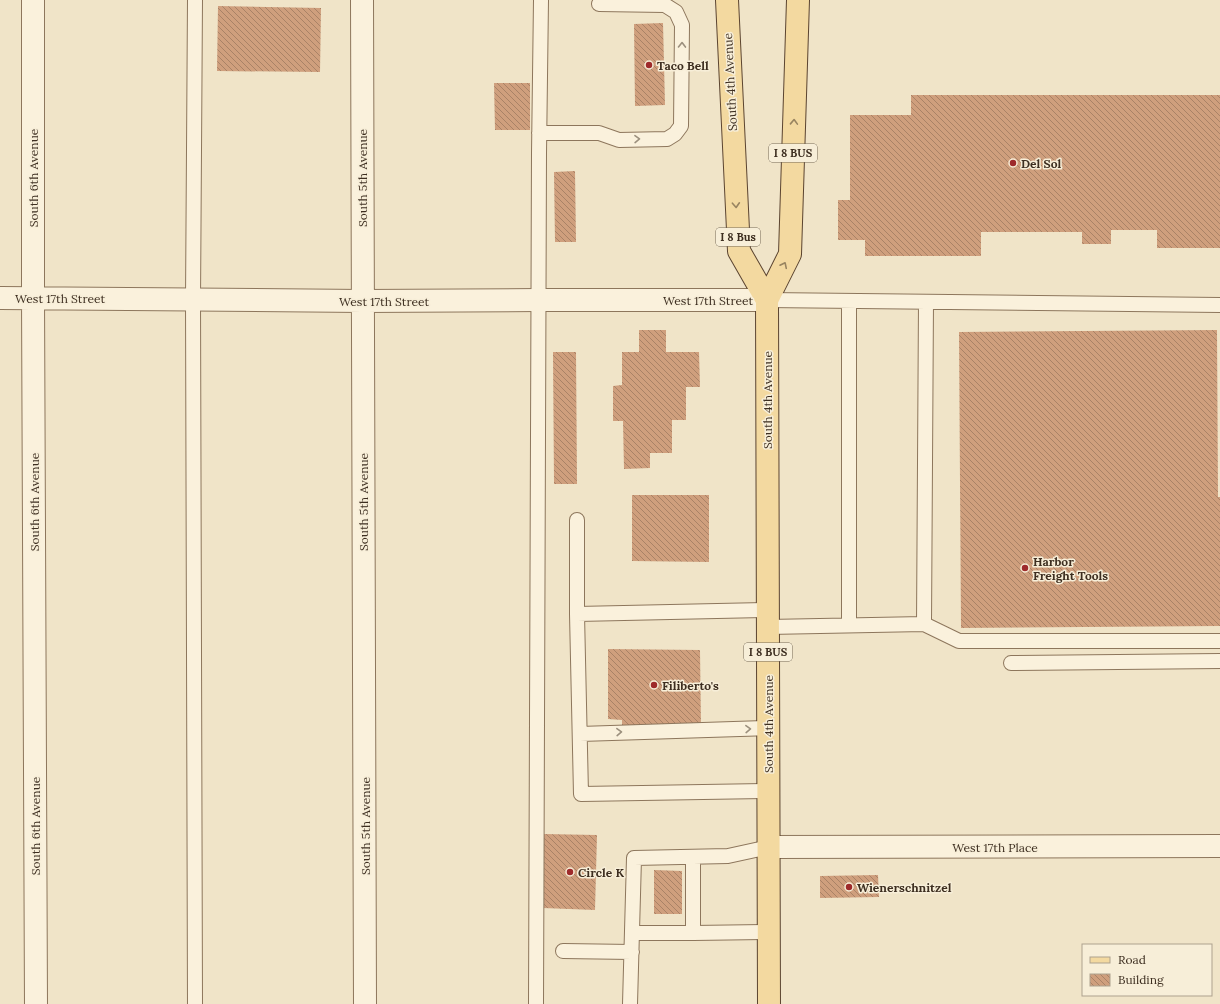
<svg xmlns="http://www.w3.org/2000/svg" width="1220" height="1004" font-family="Lora,serif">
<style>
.building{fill:url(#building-back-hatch)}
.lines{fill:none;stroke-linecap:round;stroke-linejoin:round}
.lane-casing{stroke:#8d765c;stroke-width:16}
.street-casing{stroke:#8d765c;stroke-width:24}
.primary-casing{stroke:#5b4430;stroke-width:24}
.lane{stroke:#faf1dc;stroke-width:14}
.street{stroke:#faf1dc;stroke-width:22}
.primary{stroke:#f3d9a0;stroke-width:22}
.oneway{stroke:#9c907e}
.oneway2{stroke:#988460}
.poi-dot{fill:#9e2a2b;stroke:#f7eed8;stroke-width:1.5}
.labels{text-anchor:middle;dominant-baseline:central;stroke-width:3;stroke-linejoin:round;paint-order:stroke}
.shield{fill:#f7eed8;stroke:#756857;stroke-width:1}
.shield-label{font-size:11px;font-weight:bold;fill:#3d2e20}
.poi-label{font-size:12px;font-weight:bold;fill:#3d2e20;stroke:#f7eed8;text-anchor:start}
.street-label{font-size:12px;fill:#3d2e20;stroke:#f7eed8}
</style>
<defs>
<pattern id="building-back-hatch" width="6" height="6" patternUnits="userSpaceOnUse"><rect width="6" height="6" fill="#cf9f7d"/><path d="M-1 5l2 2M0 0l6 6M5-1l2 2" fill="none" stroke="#a98266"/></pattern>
</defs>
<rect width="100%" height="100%" fill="#f0e4c8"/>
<path class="building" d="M218,6l103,2 -1,64 -103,-1z
M663,23l2,82 -30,1 -1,-82z
M494,83h36v47h-35z
M911,95h309v153h-63v-18h-46v14h-29v-12h-101v24h-116v-16h-27v-40h12v-85h61z
M575,171l1,71h-21l-1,-70z
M639,330h27v22h33l1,35h-14v33h-14v33h-22v15l-26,1 -1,-48h-10v-35l9,-1v-33h17z
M1217,330l1,167h2v129l-259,2 -2,-296z
M553,352h23l1,132h-23z
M632,495h77v67l-77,-1z
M608,649l92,1 1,78h-79v-8l-14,-1z
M544,834l53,1 -2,75 -52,-2z
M654,870l28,1v43h-28z
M878,875l1,22 -59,1v-22z"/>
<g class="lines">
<g class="lane-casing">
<path id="lane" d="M195,0l-2,300 2,704
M539,133h60l20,7 48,-1 8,-5 6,-8 1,-101 -6,-13 -11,-7 -66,-1
M767,300l453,5
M767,610l-190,4 4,180 188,-3
M577,614v-94
M924,624l35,17h261
M849,625v-324
M768,627l156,-3 2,-322
M1011,663l209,-2
M580,734l188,-6
M693,857v76l76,-1
M632,933h61
M563,951l69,1
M536,1004l3,-851 2,-153
M630,1004l4,-146 94,-2 41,-9"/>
</g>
<g class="street-casing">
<path id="street" d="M33,0v298l3,706
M362,0l3,1004
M0,298l363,3 175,-1h229
M769,847l451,-1"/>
</g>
<g class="primary-casing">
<path id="primary" d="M727,0l12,251 28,49
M769,1004l-2,-704 23,-46 8,-254"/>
</g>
<use href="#lane" class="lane"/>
<use href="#street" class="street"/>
<use href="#primary" class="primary"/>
</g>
<defs><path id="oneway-chevron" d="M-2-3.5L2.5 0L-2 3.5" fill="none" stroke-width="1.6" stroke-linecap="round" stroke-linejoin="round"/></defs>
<g class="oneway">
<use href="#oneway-chevron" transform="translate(682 45) rotate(-89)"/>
<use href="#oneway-chevron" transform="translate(637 139) rotate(-1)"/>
<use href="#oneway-chevron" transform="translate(748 729) rotate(-2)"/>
<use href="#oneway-chevron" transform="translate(619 732) rotate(-2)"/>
</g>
<g class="oneway2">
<use href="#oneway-chevron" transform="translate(794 122) rotate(-88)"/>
<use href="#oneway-chevron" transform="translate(736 205) rotate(87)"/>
<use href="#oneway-chevron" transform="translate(784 265) rotate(-64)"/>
</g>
<g class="poi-dot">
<circle cx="649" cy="65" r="4"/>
<circle cx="1013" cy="163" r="4"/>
<circle cx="1025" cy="568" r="4"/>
<circle cx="654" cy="685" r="4"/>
<circle cx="570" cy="872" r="4"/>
<circle cx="849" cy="887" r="4"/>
</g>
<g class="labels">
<g class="shield">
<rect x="769" y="144" width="48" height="18" rx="3"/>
<rect x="716" y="228" width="44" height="18" rx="3"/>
<rect x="744" y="643" width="48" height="18" rx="3"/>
</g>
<g class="shield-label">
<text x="793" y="153">I 8 BUS</text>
<text x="738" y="237">I 8 Bus</text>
<text x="768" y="652">I 8 BUS</text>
</g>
<g class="poi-label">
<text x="657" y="65">Taco Bell</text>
<text x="1021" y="163">Del Sol</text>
<text x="1033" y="561">Harbor<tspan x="1033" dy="14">Freight Tools</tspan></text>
<text x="662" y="685">Filiberto's</text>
<text x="578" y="872">Circle K</text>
<text x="857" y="887">Wienerschnitzel</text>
</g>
<g class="street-label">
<text transform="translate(730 82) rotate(-93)">South 4th Avenue</text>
<text transform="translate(33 178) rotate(-90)">South 6th Avenue</text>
<text transform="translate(362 178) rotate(-90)">South 5th Avenue</text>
<text x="60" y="298">West 17th Street</text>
<text x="708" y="300">West 17th Street</text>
<text x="384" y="301">West 17th Street</text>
<text transform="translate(767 400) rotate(-90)">South 4th Avenue</text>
<text transform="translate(34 502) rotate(-90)">South 6th Avenue</text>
<text transform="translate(363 502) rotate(-90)">South 5th Avenue</text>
<text transform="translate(768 724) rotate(-90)">South 4th Avenue</text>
<text transform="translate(35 826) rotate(-90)">South 6th Avenue</text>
<text transform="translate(365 826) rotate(-90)">South 5th Avenue</text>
<text x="995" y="847">West 17th Place</text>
</g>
</g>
<rect x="1082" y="944" width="130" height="52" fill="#f7eed8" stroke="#ada18e"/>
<rect x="1090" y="957" width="20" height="6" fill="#f3d9a0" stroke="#ada18e"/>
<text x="1118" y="964" font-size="12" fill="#3d2e20">Road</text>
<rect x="1090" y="974" width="20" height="12" fill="url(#building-back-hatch)" stroke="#ada18e"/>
<text x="1118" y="984" font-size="12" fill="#3d2e20">Building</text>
</svg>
